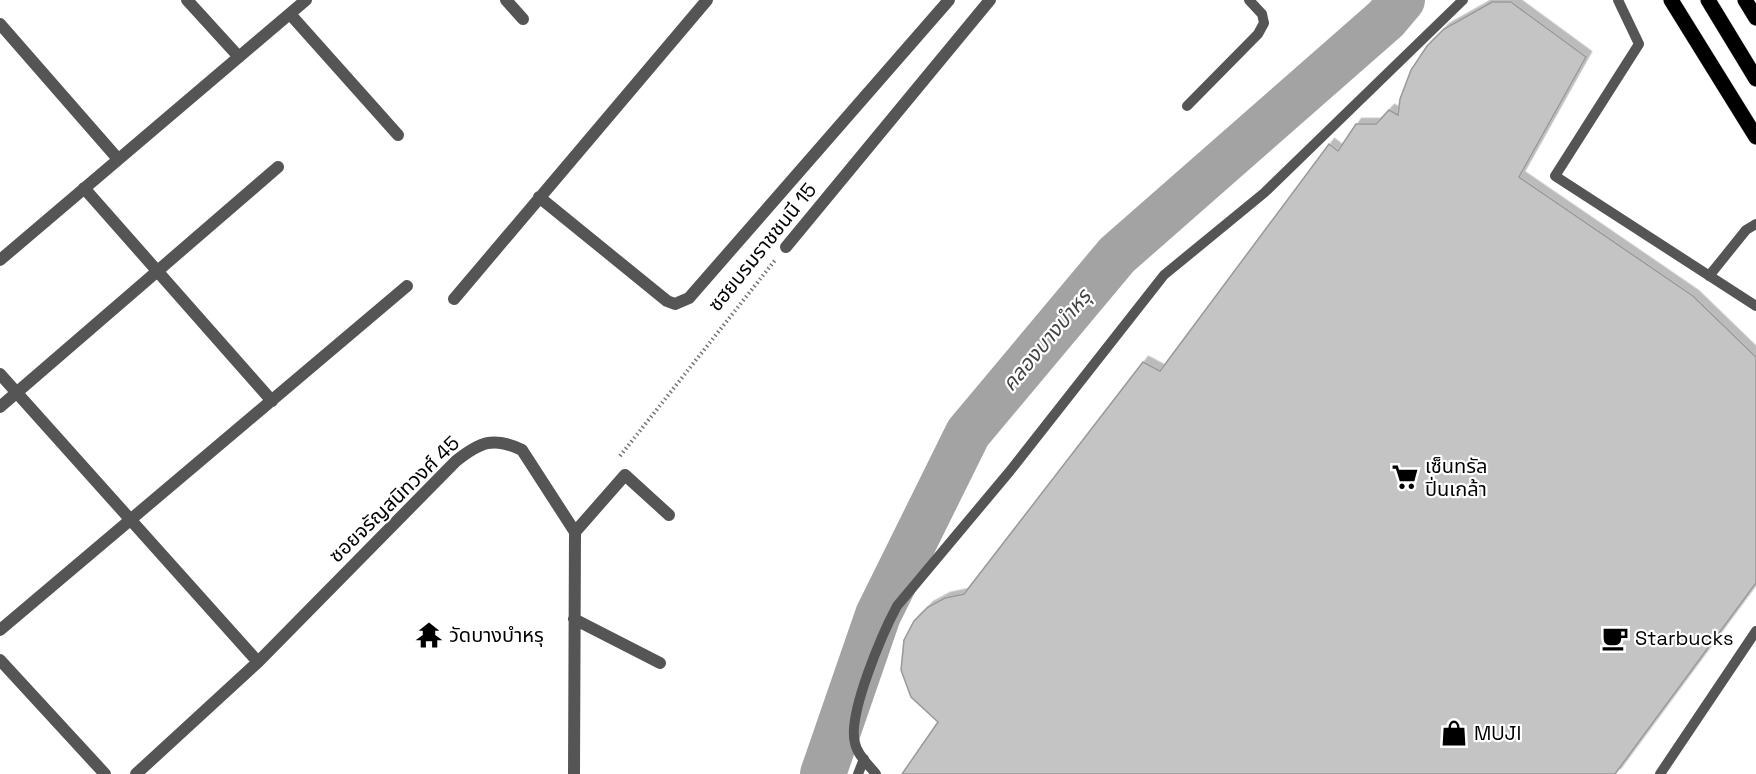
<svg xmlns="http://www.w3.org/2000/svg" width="1756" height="774" font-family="'Space Grotesk','Noto Sans Thai',sans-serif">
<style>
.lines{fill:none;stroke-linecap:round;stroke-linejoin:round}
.river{stroke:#a3a3a3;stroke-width:46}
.building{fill:#c4c4c4;stroke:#999;stroke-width:1.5;filter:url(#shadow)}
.primary-casing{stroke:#dbdbdb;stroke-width:16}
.path{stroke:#777;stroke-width:4;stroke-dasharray:1.5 3;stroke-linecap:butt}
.lane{stroke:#555;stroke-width:10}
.street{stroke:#555;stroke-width:12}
.primary{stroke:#000;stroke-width:15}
.labels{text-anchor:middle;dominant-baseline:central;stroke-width:4.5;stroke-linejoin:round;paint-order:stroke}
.street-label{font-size:20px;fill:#000;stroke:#fff}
.poi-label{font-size:20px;fill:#000;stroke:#fff;text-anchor:start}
.water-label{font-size:21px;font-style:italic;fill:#444;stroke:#fff}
</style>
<defs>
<filter id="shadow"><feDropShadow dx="5.5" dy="-5.5" stdDeviation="0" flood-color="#0004"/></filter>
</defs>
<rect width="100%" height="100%" fill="#fff"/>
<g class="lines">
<path class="river" d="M823,774l55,-159 90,-182 149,-178 269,-236 16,-19"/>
</g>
<path class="building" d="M1492,2h19l75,55 -67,120 174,119 63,61v226l-141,191h-713l36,-52 -27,-25 -10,-27 3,-30 10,-19 14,-14 17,-9 19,-4 179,-232 17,9 169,-227 9,7 18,-27h20l13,-14 9,5 2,-16 11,-29 16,-24 17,-17z"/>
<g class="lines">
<g class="primary-casing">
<path id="primary" d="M1671,0l85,137
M1708,0l48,79
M1745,0l11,18"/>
</g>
<path class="path" d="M620,456l156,-197"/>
<path class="lane" d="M1618,0l21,44 -84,132 201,130
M1187,106l71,-72 6,-11 -2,-9 -13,-14
M1709,276l37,-46 10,-6
M858,774l6,-15
M876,774c-7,-9 -19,-19 -21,-31 -8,-28 28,-111 42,-137l113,-135 154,-196 100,-82 199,-193
M1660,774l96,-143"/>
<path class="street" d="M187,0l52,57
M506,0l17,19
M290,14l108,121
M0,24l118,135
M84,188l188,213
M539,197l128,104 8,3 14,-6 260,-298
M786,247l204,-247
M0,260l306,-260
M454,299l253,-299
M0,374l258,288
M0,407l278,-240
M575,532l50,-57 44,40
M574,619l86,44
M0,630l407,-344
M0,660l105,114
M136,774l122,-112 198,-201c24,-19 37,-25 66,-11l53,82 -1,242"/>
<use href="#primary" class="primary"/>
</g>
<defs>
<g id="supermarket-bare" transform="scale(2.07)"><path d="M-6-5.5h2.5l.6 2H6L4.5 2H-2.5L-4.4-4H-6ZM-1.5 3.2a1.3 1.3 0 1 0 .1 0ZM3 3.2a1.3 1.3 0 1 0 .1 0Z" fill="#000" stroke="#fff" stroke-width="2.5" paint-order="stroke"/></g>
<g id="temple-bare" transform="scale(2.07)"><path d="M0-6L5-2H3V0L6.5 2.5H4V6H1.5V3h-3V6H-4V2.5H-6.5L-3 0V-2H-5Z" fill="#000" stroke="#fff" stroke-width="2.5" paint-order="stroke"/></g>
<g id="cafe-bare" transform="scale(2.07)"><path d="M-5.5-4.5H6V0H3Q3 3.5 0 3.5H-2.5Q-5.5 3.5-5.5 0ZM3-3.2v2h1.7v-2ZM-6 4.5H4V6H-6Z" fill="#000" stroke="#fff" stroke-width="2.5" paint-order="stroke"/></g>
<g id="shop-bare" transform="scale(2.07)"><path d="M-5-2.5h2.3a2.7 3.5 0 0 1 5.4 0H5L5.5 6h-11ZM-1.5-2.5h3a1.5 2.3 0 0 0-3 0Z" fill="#000" stroke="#fff" stroke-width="2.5" paint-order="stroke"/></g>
</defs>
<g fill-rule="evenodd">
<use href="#supermarket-bare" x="1405" y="477"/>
<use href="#temple-bare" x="429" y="635"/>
<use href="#cafe-bare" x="1615" y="638"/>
<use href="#shop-bare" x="1454" y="733"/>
</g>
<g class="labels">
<g class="street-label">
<text transform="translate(762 247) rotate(-51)">ซฮยบรมราชชนนี 15</text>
<text transform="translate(394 499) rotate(-44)">ซอยจรัญสนิทวงศ์ 45</text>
</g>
<g class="poi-label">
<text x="1425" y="466">เซ็นทรัล<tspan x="1425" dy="23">ปิ่นเกล้า</tspan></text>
<text x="449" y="635">วัดบางบำหรุ</text>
<text x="1635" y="638">Starbucks</text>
<text x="1474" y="733">MUJI</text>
</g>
<g class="water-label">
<text transform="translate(1046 340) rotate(-50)">คลองบางบำหรุ</text>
</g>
</g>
</svg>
